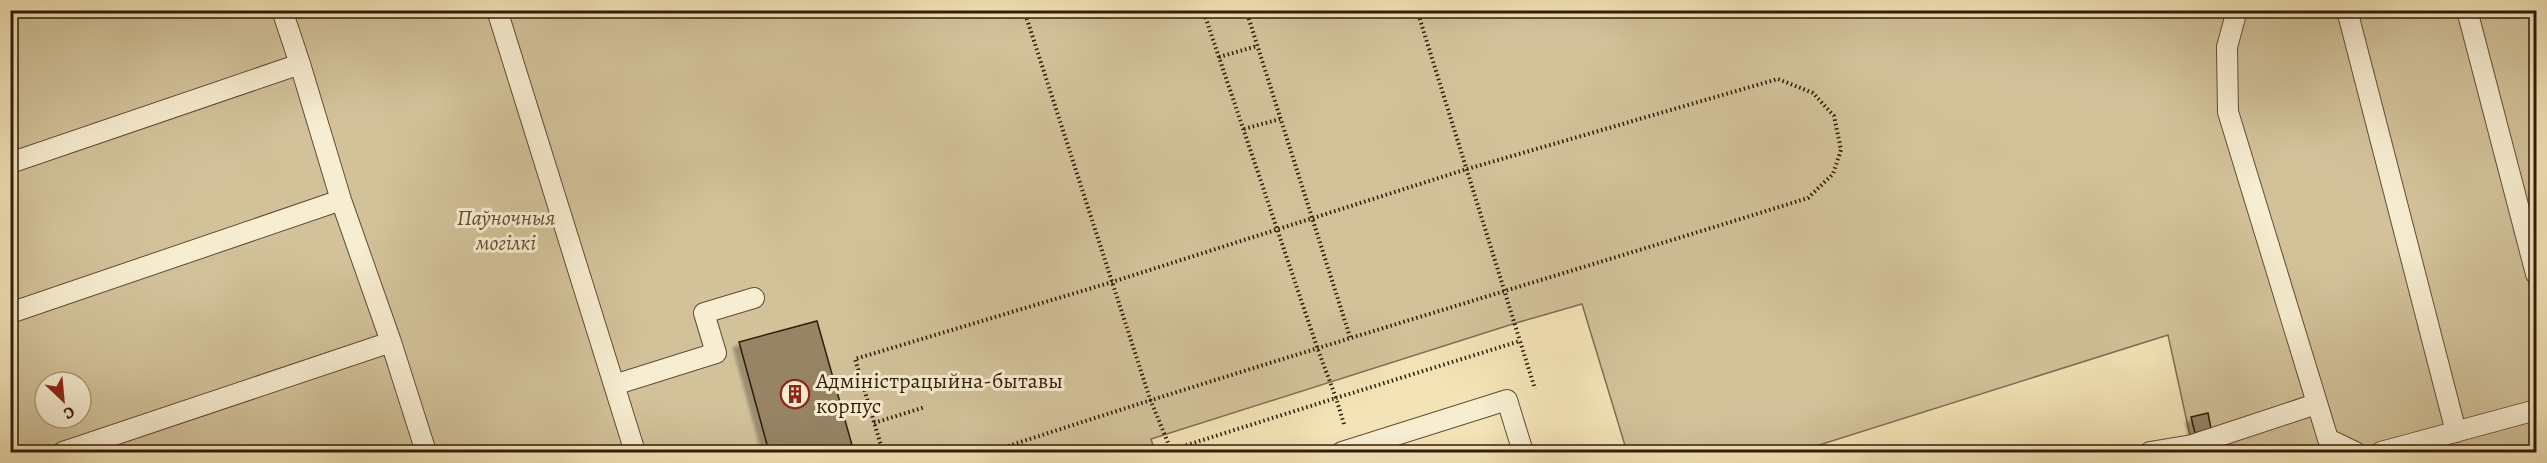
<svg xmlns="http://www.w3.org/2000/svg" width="2547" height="463" font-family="Alegreya,serif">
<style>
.green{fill:#d2c29a;stroke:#826e53;stroke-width:1.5;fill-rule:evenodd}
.building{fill:#968465;stroke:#321b0c;stroke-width:1.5;filter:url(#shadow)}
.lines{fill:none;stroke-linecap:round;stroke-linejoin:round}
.service-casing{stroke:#624d37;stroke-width:22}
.path{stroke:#321b0c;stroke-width:4;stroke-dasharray:1.5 3;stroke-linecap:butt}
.service{stroke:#f7edd0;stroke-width:20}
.labels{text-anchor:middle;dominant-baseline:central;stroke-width:6;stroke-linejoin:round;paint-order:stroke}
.park-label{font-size:22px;font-style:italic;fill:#624d37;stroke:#f7edd0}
.poi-label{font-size:22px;fill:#321b0c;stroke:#f7edd0;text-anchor:start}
</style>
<defs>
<filter id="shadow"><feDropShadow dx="-5.5" dy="5.5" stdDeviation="1.5" flood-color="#0004"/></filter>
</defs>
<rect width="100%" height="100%" fill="#f3e4b7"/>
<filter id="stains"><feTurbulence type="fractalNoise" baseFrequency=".00333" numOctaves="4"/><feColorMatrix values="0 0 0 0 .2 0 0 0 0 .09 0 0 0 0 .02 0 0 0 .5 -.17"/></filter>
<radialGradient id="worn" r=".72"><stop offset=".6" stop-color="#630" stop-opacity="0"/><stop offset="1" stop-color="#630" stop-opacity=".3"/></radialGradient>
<path class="green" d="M10,11h2526v441h-348l4,-7 -24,-110 -371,117h-170l-45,-148 -66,19 -365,116 4,13h-1144zM45,382h36v36h-36z"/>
<path class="building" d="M817,321l35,124 -27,7h-56l-30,-110z
M2208,413l3,16 -16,4 -4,-16z
M852,445l3,7h-30z"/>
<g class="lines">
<g class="service-casing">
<path id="service" d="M282,10l18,54 41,136 50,142 35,110
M497,10l138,442
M2237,10l-10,37 1,65 100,327 27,13
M2347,10l109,422
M2467,10l69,264
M10,163l290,-99
M10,313l331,-113
M614,385l102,-32 -12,-40 50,-15
M63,452l328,-110
M1342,452l165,-52 16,52
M2150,452l42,-7 124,-41
M2381,452l155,-42"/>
</g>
<path class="path" d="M1024,10l126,389 21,51
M1246,10l104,327
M1417,10l103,331
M1219,57l38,-11
M1244,129l36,-10
M874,423l51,-16
M1344,424l-8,-26 184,-57 15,48
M883,452l-28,-93 257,-77 355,-113 311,-90 35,14 21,23 7,34 -8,24 -25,24c-273,85 -547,165 -818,254
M1172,452l-1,-2 165,-52 -19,-51 -114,-337"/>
<use href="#service" class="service"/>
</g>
<defs>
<g id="building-ring" transform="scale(1.5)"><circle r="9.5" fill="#f7edd0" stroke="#8f2418" stroke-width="1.5"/><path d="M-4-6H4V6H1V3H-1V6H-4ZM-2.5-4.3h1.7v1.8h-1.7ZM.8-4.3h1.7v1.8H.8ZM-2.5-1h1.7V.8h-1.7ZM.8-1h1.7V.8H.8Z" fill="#8f2418"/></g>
</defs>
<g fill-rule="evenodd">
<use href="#building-ring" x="795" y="394"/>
</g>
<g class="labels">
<g class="park-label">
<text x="506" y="218">Паўночныя<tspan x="506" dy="25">могілкі</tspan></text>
</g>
<g class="poi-label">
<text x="816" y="381">Адміністрацыйна-бытавы<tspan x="816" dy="25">корпус</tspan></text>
</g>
</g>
<rect width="2547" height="463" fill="none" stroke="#f3e4b7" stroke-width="36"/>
<rect x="12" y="12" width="2523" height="439" fill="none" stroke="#321b0c" stroke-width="3"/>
<rect x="18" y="18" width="2511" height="427" fill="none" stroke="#321b0c" stroke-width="1.5"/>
<g transform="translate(63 400) rotate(154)"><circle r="28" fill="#f7edd0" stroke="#a89982" stroke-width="1.5"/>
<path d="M0-4.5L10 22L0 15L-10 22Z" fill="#8f2418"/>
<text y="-9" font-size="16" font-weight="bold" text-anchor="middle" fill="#321b0c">С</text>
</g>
<rect width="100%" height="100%" filter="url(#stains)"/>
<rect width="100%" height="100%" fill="url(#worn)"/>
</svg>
